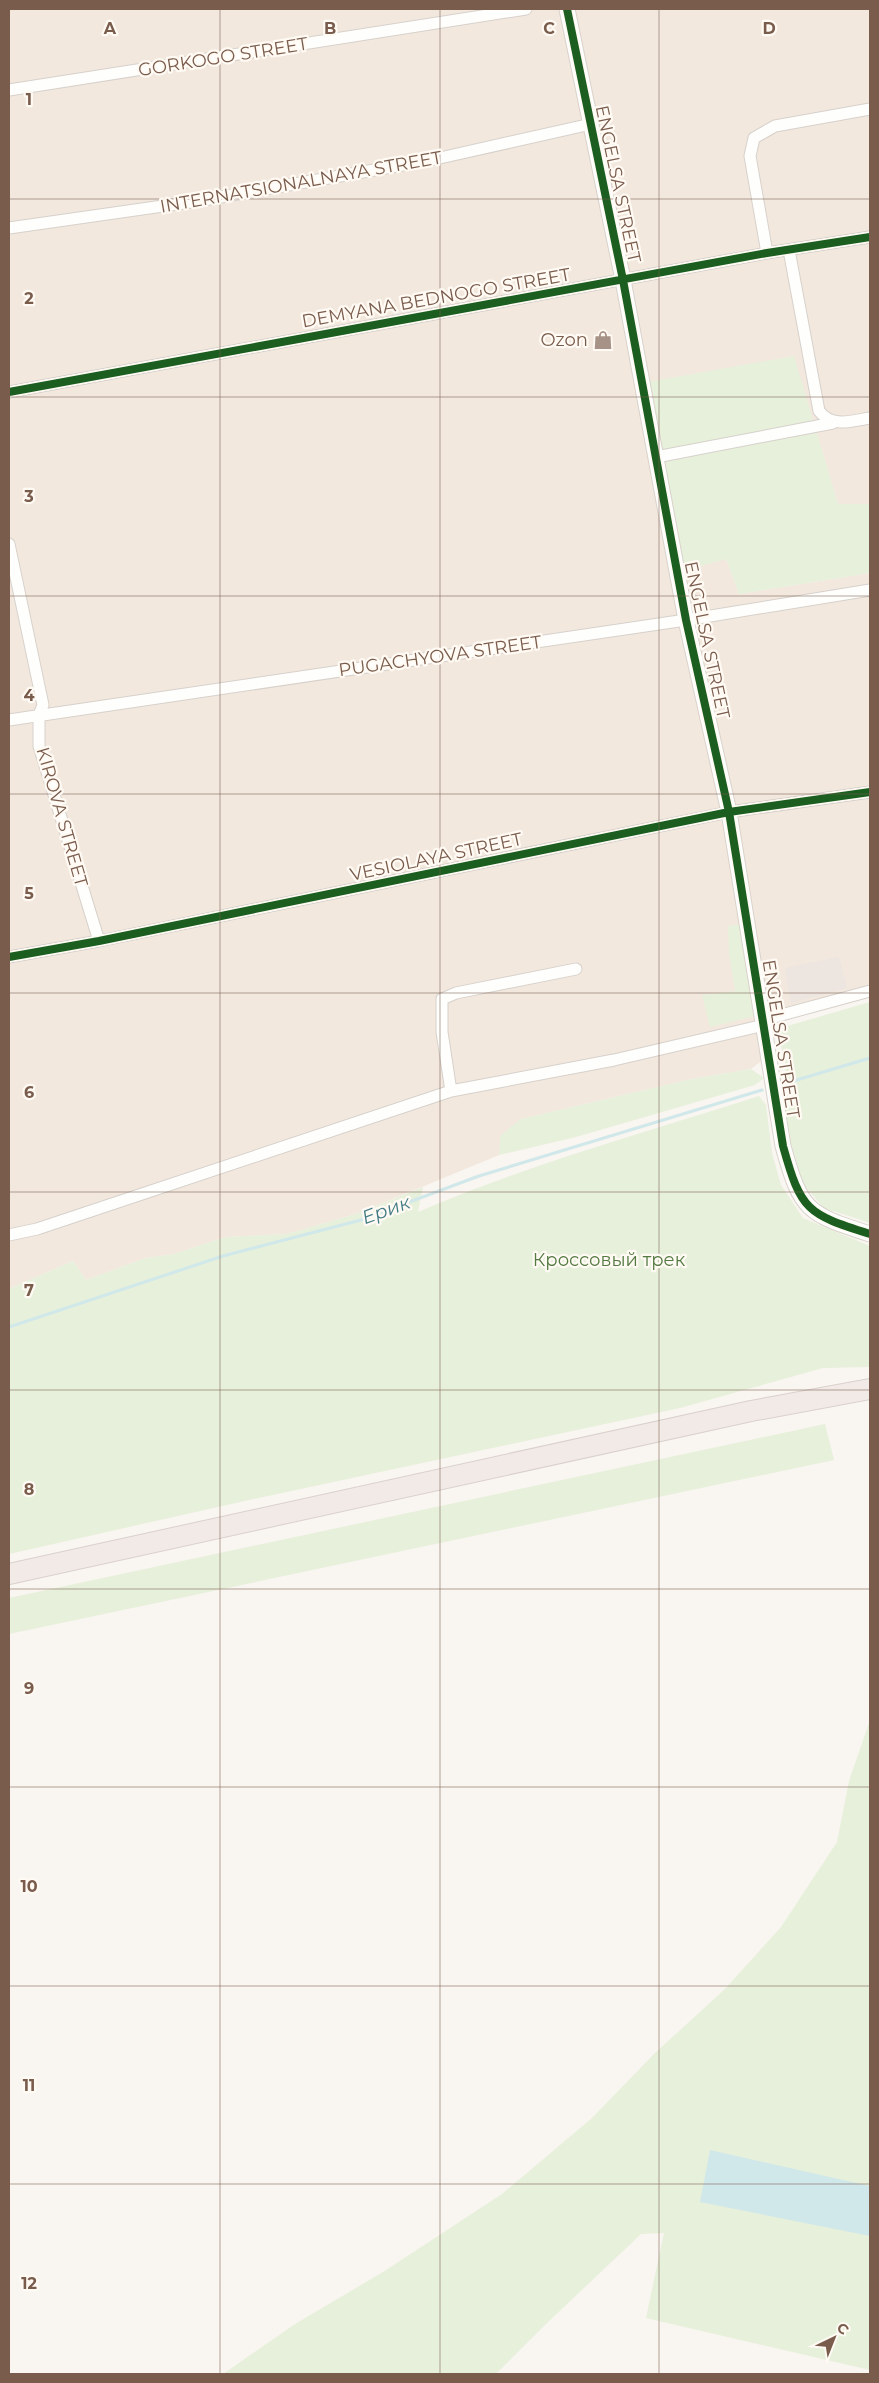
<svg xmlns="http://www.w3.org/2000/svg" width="879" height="2383" font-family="Montserrat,sans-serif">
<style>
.residential{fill:#f2e8de}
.industrial{fill:#ede5e0}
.green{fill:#e7f0db}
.water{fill:#d0e8ea}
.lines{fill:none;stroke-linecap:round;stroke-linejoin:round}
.stream{stroke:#d0e8ea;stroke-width:3}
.street-casing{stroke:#d7d1cb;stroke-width:13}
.secondary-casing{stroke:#d9d2cb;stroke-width:17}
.highway-casing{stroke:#dad1cc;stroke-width:22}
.street{stroke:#fefefd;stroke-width:11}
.secondary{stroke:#fefefd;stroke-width:15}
.highway{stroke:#f2eae7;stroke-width:20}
.cycleway-casing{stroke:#fffaf3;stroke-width:11}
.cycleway{stroke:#1b5e20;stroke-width:8}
.grid{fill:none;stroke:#7a5c4d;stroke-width:1;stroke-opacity:0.55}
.labels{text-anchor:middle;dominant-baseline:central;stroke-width:4.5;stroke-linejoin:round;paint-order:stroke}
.street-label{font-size:18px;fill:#7a5c4d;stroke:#fffaf3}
.poi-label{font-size:18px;fill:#7a5c4d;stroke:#fffaf3;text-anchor:end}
.park-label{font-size:18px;fill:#537a41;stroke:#fffaf3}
.water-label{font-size:19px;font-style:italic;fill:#437c86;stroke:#fffaf3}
.grid-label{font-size:16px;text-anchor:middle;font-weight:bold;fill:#7a5c4d;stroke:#fffaf3;stroke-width:4.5;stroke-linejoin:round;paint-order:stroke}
</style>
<rect width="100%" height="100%" fill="#f9f5f0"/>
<path class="residential" d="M9,9h861v495h-32l-20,-66 -92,121 13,35 131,-21v418l-106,29 5,35 -18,14 -59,10 -171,40 -20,17 -2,19 -140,58 -72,21 -61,3 -52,17 -28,4 -60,22 -13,-19 -64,28z"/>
<path class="industrial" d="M839,957l8,31 -56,15 -6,-35z"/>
<path class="green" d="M794,356l44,148h32v69l-131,21 -13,-35 -49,14 -35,-190z
M742,924l13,92 -45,11 -8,-32 33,-4 -6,-38 -1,-27z
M870,1002v221l-46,-15 -21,-24 -12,-41 -8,-48 3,-28 -9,-38z
M751,1069l13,9 -9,7 -179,52 -77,18 1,-19 21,-17 171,-40z
M759,1096l7,9 6,48 9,32 22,33 67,28v121l-47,1 -143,40 -431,92 -240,54v-265l64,-28 13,19 60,-22 28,-4 52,-17 61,-3 72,-21 64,-26 -5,25c111,-48 227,-79 341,-116z
M825,1424l9,36 -825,174v-36z
M870,1720v650l-224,-52 18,-85 -23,1 -94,89 -51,51h-273l72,-50 88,-52 119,-78 90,-76 63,-65 70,-64 56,-62 56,-85 12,-61z"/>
<path class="water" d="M710,2150l160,36v50l-170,-34z"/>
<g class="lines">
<path class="stream" d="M790,1082l80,-24
M9,1327l214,-71 138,-36 118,-44 283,-86"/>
<g class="street-casing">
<path id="street" d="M9,90l517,-81
M9,228l189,-27 233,-41 160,-36
M789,250l30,161c13,17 32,10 51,7
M767,253l-17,-97 4,-18 21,-12 95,-17
M9,392l758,-139 103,-16
M656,457l177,-34
M9,544l34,161 -4,10v31l60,195
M9,720l677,-100 184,-30
M9,957l90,-16 630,-129 141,-20
M763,1020l107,-29
M451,1091l-9,-59v-33l14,-6 120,-24
M9,1235l28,-6 414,-138 163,-31 150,-35"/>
</g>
<g class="secondary-casing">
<path id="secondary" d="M567,9l56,271 63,340 43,192 54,334c18,65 24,68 87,88"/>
</g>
<g class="highway-casing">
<path id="highway" d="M9,1574l742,-163 119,-22"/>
</g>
<use href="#street" class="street"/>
<use href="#secondary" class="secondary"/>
<use href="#highway" class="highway"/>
<g class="cycleway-casing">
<path id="cycleway" d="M567,9l56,271 63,340 43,192 54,334c18,65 24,68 87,88
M9,392l758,-139 103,-16
M9,957l90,-16 630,-129 141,-20"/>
</g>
<use href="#cycleway" class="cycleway"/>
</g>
<path class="grid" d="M220,9v2365M440,9v2365M659,9v2365M9,199h861M9,397h861M9,596h861M9,794h861M9,993h861M9,1192h861M9,1390h861M9,1589h861M9,1787h861M9,1986h861M9,2184h861"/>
<defs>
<g id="shop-bare" transform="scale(1.5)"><path d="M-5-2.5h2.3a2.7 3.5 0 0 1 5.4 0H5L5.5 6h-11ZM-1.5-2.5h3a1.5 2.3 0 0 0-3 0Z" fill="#a69286" stroke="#fffaf3" stroke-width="2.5" paint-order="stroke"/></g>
</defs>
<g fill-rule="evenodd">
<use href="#shop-bare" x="603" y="340"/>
</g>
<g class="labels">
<g class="street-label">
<text transform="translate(223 57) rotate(-9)">GORKOGO STREET</text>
<text transform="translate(301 182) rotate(-10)">INTERNATSIONALNAYA STREET</text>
<text transform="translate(618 184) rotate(78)">ENGELSA STREET</text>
<text transform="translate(436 298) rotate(-10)">DEMYANA BEDNOGO STREET</text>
<text transform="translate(707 640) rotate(78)">ENGELSA STREET</text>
<text transform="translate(440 656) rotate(-8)">PUGACHYOVA STREET</text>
<text transform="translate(62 817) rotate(74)">KIROVA STREET</text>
<text transform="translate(436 857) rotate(-12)">VESIOLAYA STREET</text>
<text transform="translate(781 1039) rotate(81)">ENGELSA STREET</text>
</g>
<g class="poi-label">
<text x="588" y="340">Ozon</text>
</g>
<g class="park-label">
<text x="609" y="1260">Кроссовый трек</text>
</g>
<g class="water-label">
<text transform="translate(386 1210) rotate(-20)">Ерик</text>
</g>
</g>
<g class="grid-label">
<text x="110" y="34">A</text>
<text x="330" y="34">B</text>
<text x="549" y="34">C</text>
<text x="769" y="34">D</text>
<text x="29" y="105">1</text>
<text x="29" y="304">2</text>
<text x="29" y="502">3</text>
<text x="29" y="701">4</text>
<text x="29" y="899">5</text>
<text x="29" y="1098">6</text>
<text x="29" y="1296">7</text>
<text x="29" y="1495">8</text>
<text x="29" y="1694">9</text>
<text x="29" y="1892">10</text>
<text x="29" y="2091">11</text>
<text x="29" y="2289">12</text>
</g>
<rect width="879" height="2383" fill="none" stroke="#7a5c4d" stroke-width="20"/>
<g transform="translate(834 2338) rotate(43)" stroke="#fffaf3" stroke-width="4" paint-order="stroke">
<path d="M0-4L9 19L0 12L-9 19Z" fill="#7a5c4d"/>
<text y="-8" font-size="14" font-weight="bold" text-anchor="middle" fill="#7a5c4d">С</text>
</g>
</svg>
